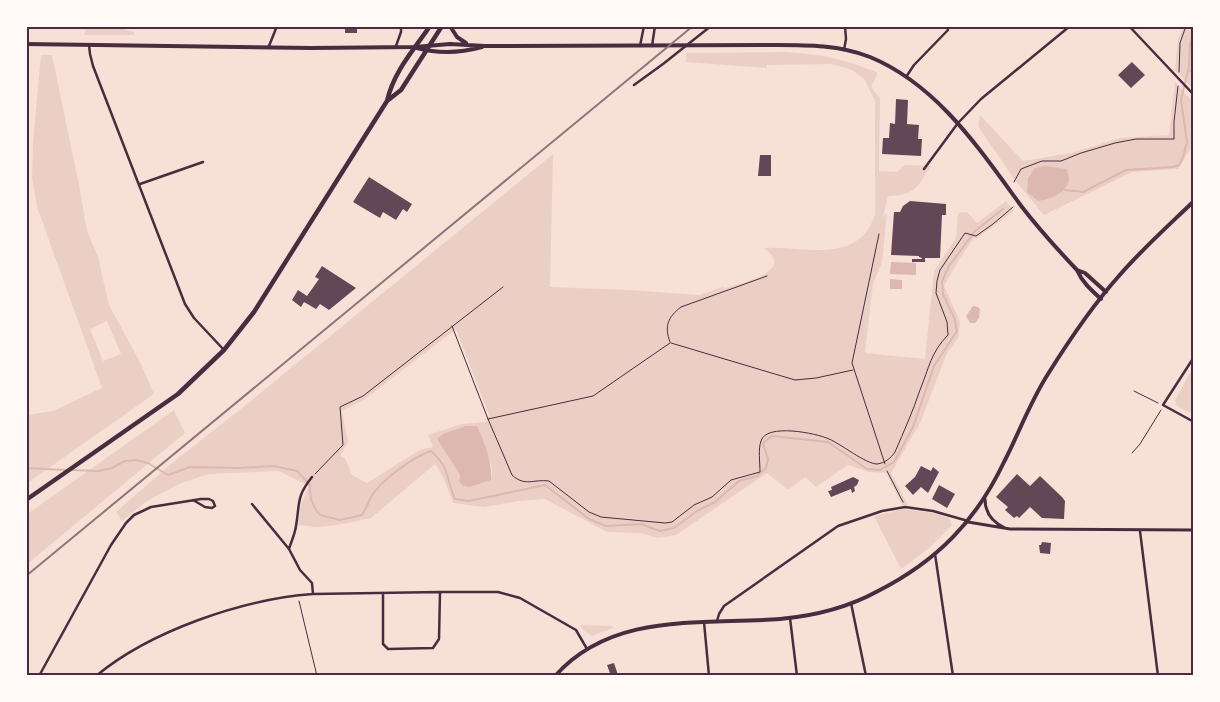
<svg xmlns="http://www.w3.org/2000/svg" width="1220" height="702" font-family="Helvetica,sans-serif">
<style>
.green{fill:#ebcfc5;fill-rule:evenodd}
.water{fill:#dcb8b0}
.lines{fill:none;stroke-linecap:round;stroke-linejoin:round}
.stream{stroke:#dcb8b0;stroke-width:2}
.building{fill:#644757}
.path{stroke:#4a2c40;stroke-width:1}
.minor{stroke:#4a2c40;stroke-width:2.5}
.tertiary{stroke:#4a2c40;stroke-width:3}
.secondary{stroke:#4a2c40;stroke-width:4}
.primary{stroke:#4a2c40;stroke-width:4.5}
.rail{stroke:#8f747c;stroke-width:2}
.neatline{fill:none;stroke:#4a2c40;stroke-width:2}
</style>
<rect width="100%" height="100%" fill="#f7e1d7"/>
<path class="green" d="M87,26h26l21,6v3h-50z
M1183,26h11v64l-19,-20 3,-31z
M785,52c36,2 60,7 93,21l-7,14 9,11 -1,73 18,1 8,-7 26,1c-15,21 -13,29 -43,30l-5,21 4,-4 -5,49 -9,22 -8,69 60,6 9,-88 22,-33 2,-25 9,-1 10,11 29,-22 8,10 -38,28 -2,-1 -14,20 -16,28 16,36 -2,16 -11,15 -27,70 -29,50 17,32h-6l-16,-32 -17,-1 -21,-7 -32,22 -11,-10 -17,13 -21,-17 -91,62 -18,3 -18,-5 -33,-1 -62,-33 -27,2 -34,6 -31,-4 -10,-26 -8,-13 -64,54 -33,7 -21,2 -19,-2 3,-20 8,-19 -30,-15 -70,3 -30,10 -32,17 -25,20 -6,-9 56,-49 80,-63 301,-246 -3,133 79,3 70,5 24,-8 1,2c11,-4 54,-14 50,-29 -1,-5 -6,-9 -10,-12 33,-3 79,14 103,-17 4,-5 6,-12 8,-17v-113l-11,-22 -12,-9 -20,-6 -65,1v3l-81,-6v-9zM456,329l33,86 -3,7 -24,2 -34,11 5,12 -13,3 -53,33 -15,-8 -7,-17 -5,-2 8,-14 -6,-31 23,-12zM437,439l46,1 9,29 -1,11 -21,7 -7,-1 -4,-5 1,-6z
M41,55h11l28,135 7,41 11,26 11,48 32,59 13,30 -128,90v-69l27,-4 49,-23 -65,-181 -5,-30 1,-35zM107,321l14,33 -18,7 -13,-32z
M1175,82l19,21v46l-3,-1 -13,21 -46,3 -88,43 -30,-36 -36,-53 2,-11 43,46 48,-8 49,-15 49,-3zM1030,173l8,28 -11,-12z
M1190,373l3,1v35l-4,4 -13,-8 -1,-5z
M174,410l11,23 -159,132v-50z
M904,509l35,5 10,4 3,7 -24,24 -27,20 -27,-53z
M580,625l32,1 1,2 -21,8 -9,-6z"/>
<path class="water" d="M1045,166l21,3c11,19 -12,30 -28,32l-11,-9 1,-14 7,-10z
M891,262l25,1v12l-26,-1z
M890,279l12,1v9h-12z
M973,306l5,1 2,2 -1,9 -4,5h-5l-4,-7z
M466,426h11c8,17 15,36 14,54l-21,7 -7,-1 -4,-5 1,-6 -23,-36 8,-6z"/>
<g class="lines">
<path class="stream" d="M1188,72l6,-4
M1065,190l18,2 43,-22 47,-3 6,-2 4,-8 4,-15 -6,-42 8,-34 1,-22 4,-14
M26,468l40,2
M71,470l28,1 13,-3 13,-7 11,-1 12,3 20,12 22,-8 49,1 35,-2 23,5 13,14c-1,12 2,20 10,30l20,5 22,-5c4,-6 6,-12 9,-18 10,-17 42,-40 60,-46 19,17 15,28 24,48l14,2 76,-16 44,34 17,7 35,-2 19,7 14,-3 23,-17 18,-9 24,-21 18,-5 9,-8 2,-9 -5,-16 9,-7 56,6 39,27 13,1 14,-8 19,-35 21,-61 23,-35 -2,-11 -12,-26 -1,-13 7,-15 26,-35 28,-22"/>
</g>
<path class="building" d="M345,26h12v7h-12z
M1132,62l13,13 -14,13 -13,-13z
M896,99l12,1 -1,24 12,1 -1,14h4l-1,17 -39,-2 1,-16h6l1,-15 5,1z
M760,155h11v21h-13z
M369,177l43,27 -5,8 -4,-3 -7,11 -13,-8 -3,6 -27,-16z
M910,201l36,3v11h-4l-2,43h-15v4h-13v-3h10v-1l-3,-1v-1l-28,-1 3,-43h6l3,-6z
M322,266l34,22 -27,22 -9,-6 -4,5 -12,-7 -3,5 -9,-7 6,-10 9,6 12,-17 -4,-2z
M921,466l10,5 2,-4 6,5 -11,21 -7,-6 -8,8 -8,-9 10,-9z
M1017,474l13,12 10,-10 22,21 3,4 -1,18 -22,-1 -12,-11 -11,11 -2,-2 -3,2 -9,-8 3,-3 -12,-10z
M853,477l6,3 -2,5 -3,2 1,4 -3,2 -1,-4 -20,8 -3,-6 4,-1 -1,-3z
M939,485l16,9 -8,14 -15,-9z
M1042,542l9,1 -1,11 -10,-1 -1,-8h2z
M614,663l4,12 -7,1 -4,-11z"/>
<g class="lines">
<path class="path" d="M1179,72l1,-29 6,-17
M1014,182l7,-13 21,-8h19l20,-8 34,-10 21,-4h38v-17l4,-36
M879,234l-27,129 33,101
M452,326l36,93 24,56c13,12 21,4 37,6l40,31 12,5 64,6 7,-1 22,-17 18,-8 19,-17 29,-8c0,-10 -2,-23 1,-31 5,-18 55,-8 68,-2 12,5 37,25 48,25 8,-1 14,-6 18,-12 9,-21 18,-41 25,-62 9,-22 11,-38 28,-55l-1,-13 -11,-29 1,-12 3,-11 25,-37 11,3 17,-12 20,-17
M670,342c-6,-16 -2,-25 11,-35l86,-31
M671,343l124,37 21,-2 37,-8
M1134,391l24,12
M488,419l105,-23 77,-53
M1132,453l8,-9 21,-34
M887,471l16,31
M315,474l28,-29 -3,-38 23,-11 140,-109
M299,601l18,75"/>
<path class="minor" d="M1129,26l65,69
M89,45l1,9 3,12 92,238 9,14 30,32
M269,46l8,-20
M396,46l5,-14v-6
M640,46l4,-20
M652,46l3,-20
M844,50l2,-11 -1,-13
M906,77l8,-12 34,-35 -1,-4
M634,85l29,-21 48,-38
M924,169l34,-46 23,-24 89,-73
M140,184l63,-22
M1194,357l-31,48 31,17
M252,504l37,45 11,21 12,13 1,11
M1140,531l18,145
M289,549c2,-7 6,-15 7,-23 4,-23 0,-29 16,-49
M935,554l18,122
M383,594v50l5,5 45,-1 6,-9 1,-47h58l22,6 56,32 11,19
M851,603l15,73
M790,618l7,58
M717,621l2,-7 5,-8 114,-80 44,-15 23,-4 28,4 35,10
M704,622l5,54
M39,676l72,-131 15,-22 8,-8 17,-8 50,-8h8l4,2 2,5 -3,2 -7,-1 -12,-7
M96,676c54,-45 147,-77 217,-82l127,-2"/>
<path class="tertiary" d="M985,499c0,14 7,23 20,29
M968,522l42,7 184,1"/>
<path class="secondary" d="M450,26l7,11 9,6
M26,44l285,4 104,-1 35,-3 35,2 291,-1c32,0 64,0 94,12 68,28 110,93 152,150 17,22 36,43 55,63 5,12 14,20 24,29
M417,48c22,6 43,5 65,-1
M1077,270l8,3 21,19
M555,676c58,-65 147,-51 225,-57 33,-3 69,-12 98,-28 59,-30 98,-70 126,-129 15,-29 26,-60 44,-88 20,-32 45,-69 70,-97 23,-27 50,-51 76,-76"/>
<path class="primary" d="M387,101l14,-11 41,-64
M26,500l152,-106 46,-44 30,-38 133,-211c7,-30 26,-50 43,-75"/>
<path class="rail" d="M26,576l667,-550"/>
</g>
<rect width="1220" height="702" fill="none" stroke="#fffaf5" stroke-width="55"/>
<rect x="28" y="28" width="1164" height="646" class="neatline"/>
</svg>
